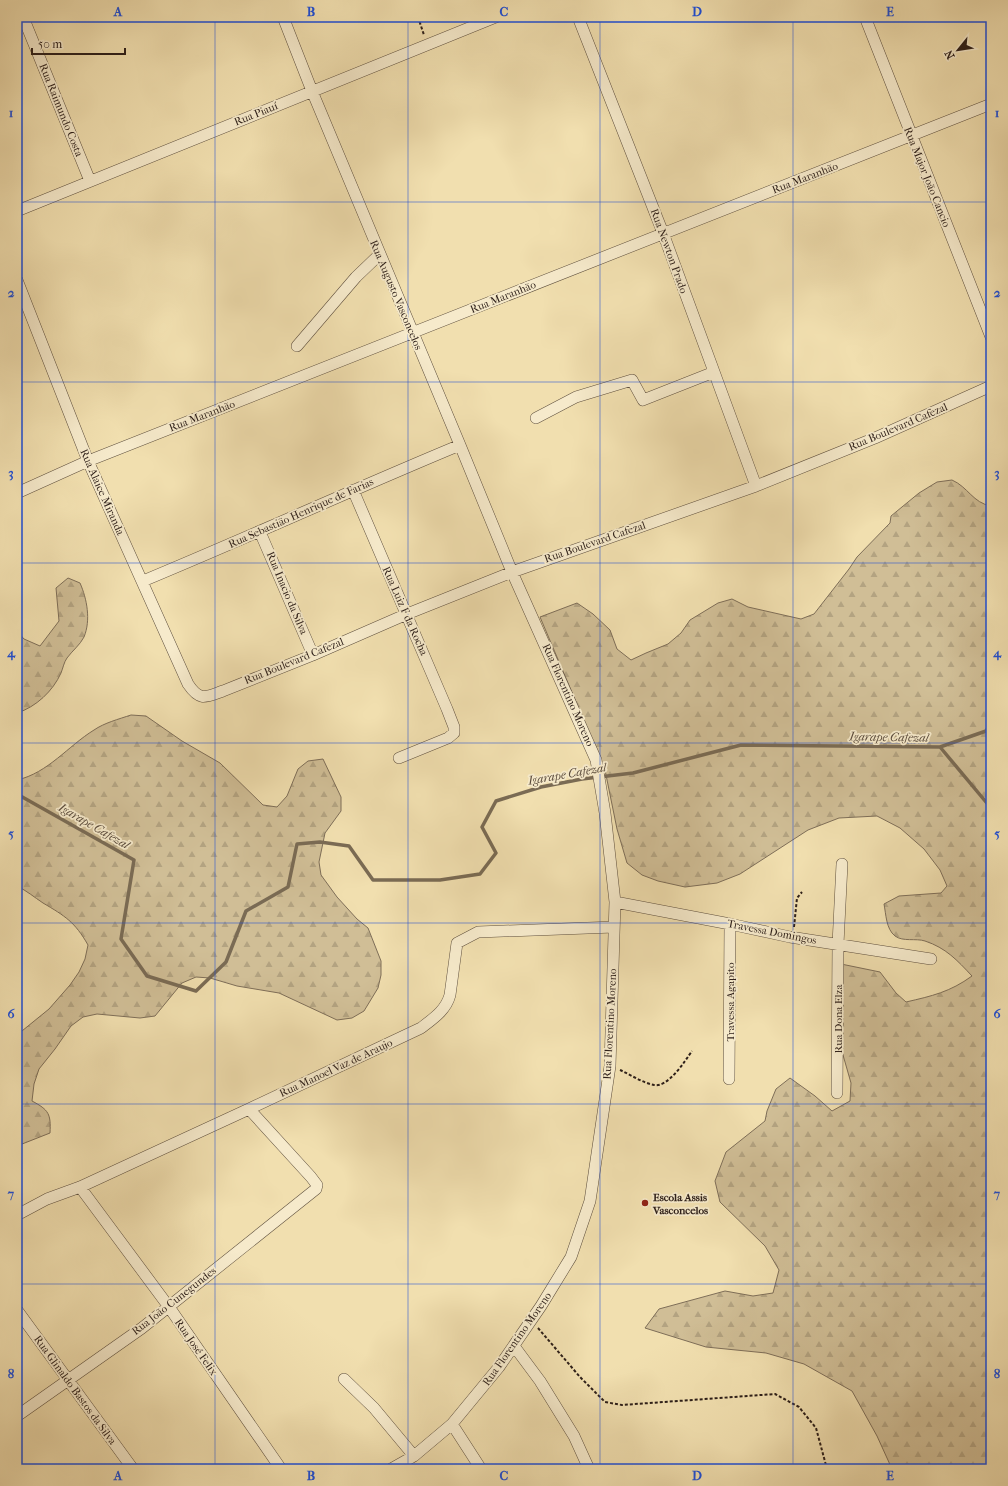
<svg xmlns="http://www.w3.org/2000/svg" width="1008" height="1486" font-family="'IM FELL French Canon',serif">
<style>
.forest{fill:url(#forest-firs);stroke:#7e6e58}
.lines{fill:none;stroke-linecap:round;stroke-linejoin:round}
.stream{stroke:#7a6b54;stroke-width:3.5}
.minor-casing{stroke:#5e4f3e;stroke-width:12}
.path{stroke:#2d1f19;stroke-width:2;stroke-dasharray:3 2;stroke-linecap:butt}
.minor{stroke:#f6eacb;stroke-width:11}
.grid{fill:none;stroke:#1d4ed8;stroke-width:1;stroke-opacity:0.55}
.poi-dot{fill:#8f2418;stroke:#f6eacb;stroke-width:1.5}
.labels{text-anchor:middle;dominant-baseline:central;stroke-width:3.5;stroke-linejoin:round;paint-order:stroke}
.street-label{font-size:11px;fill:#2d1f19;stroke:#f6eacb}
.poi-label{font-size:11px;font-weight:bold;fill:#2d1f19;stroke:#f6eacb;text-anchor:start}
.water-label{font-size:12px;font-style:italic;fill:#5a4b3c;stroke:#f6eacb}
.neatline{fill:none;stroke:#1d4ed8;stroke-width:1.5}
.grid-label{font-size:13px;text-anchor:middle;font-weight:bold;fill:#1d4ed8}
</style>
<defs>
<pattern id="forest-firs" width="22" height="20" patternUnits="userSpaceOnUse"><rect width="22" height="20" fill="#d0be96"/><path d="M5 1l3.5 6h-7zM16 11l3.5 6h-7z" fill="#b3a381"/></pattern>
</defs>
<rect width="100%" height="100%" fill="#f1dfaf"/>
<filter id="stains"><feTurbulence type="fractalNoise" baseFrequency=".005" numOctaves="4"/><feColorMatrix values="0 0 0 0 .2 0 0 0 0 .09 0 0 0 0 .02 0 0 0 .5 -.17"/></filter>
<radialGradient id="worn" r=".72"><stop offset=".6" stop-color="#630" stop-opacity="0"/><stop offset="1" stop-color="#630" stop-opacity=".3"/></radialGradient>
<path class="forest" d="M952,480c16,7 21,23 39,26v963h-99l-15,-33 -25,-45 -48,-27 -38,-11 -60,-6 -61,-19 14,-19 66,-18 28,5 20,-3 6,-23 -14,-24 -45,-44 -5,-21 11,-29 39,-31 2,-10 9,-22 14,-11 25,18 17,15 18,-10 1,-18 -10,-35v-84l39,8 16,21 10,9c26,-6 44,-10 66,-26 -15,-16 -26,-28 -47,-35 -9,-3 -22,1 -30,-5 -9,-7 -9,-22 -11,-32l15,-8 42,-3 6,-7 -7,-16 -16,-21 -24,-21 -23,-12 -38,2 -31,12 -68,44 -23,9 -32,4 -27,-6 -16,-6 -15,-12 -10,-34 -12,-59 -65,-153 37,-14 16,11 17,16 7,19 14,11 15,-7 22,-9 13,-11 9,-13 28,-17 14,-4 16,8 53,12 13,-5 35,-45 8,-12 33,-34 1,-7 28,-23 18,-11z
M68,578l12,5c7,16 11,37 4,54 -4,8 -12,14 -17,21 -3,4 -4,10 -6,15 -8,18 -25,34 -44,40v-82l7,8 16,7 19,-25 -3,-33z
M131,715l15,1 36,25 38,22 43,42 14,2 10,-11 11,-27 10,-8 15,-2 18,38v14l-16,22 -6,29 2,13 16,22 20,22 11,9 13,33v14l-3,13 -14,23 -12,7 -15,2 -58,-27 -42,-7 -27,-8 -14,-1 -14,6 -27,33 -15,2 -43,-4 -14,3 -12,9 -16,23 -16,20 -5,15 -2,17c17,9 19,13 18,32l-33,13v-111l32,-26 21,-24 9,-13 6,-13 3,-14c-13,-23 -23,-29 -45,-42 -9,-6 -16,-12 -26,-17v-106c31,-7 51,-34 77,-50 10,-7 25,-11 37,-15z"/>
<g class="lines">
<path class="stream" d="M940,747l46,-16 5,-8
M17,794l117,66 -13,79 26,37 49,15 30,-29 20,-51 42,-24 9,-43 23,-2 29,4 24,34h67l40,-6 16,-21 -14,-26 14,-26 45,-14 41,-8 51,-6 108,-28 199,2 51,61"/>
<g class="minor-casing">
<path id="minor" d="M23,17l67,164
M283,17l29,74 148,354 52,127 84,188 9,53 10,89 -5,164 -20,135 -19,56 -30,49 -42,61 -47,57 -38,32 -23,13
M578,17l85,216 93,253
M865,17l126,320
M17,211l479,-194
M17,280l71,181 100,223c12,18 18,13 35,7l90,-36 94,-41 105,-42 244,-86 119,-48 116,-52
M297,346l59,-69 23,-22
M536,418l40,-21 56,-17 11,20 71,-28
M353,490l94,219 7,18v6l-6,5 -49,20
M17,493l71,-32 903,-357
M260,532l53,123
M143,581c106,-44 211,-92 317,-136
M615,902l115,22 60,13 141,22
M729,1079l1,-155
M837,1093l1,-149 4,-80
M80,1187l89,120 112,162
M17,1215l30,-16 33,-12 169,-78 172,-81c13,-10 25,-18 29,-33l7,-52 21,-11 136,-5
M17,1310l116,159
M514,1346l26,35 34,55 15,33
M344,1379l30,29 40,48
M17,1416l125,-88 174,-139 1,-4 -6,-8 -62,-68
M452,1424l29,45"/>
</g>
<path class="path" d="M418,17l6,18
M794,927l3,-29 5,-6
M620,1070c11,5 23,13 34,15 14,3 31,-24 38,-34
M538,1328l42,49 25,25 17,3 153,-11 24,13 17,21 11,41"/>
<use href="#minor" class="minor"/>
</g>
<path class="grid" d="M215,17v1452M408,17v1452M600,17v1452M793,17v1452M17,202h974M17,382h974M17,563h974M17,743h974M17,923h974M17,1104h974M17,1284h974"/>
<circle class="poi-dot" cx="645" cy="1203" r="4"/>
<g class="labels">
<g class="street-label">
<text transform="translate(61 110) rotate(68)">Rua Raimundo Costa</text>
<text transform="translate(256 114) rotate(-22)">Rua Piauí</text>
<text transform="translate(927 177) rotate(68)">Rua Major João Cancio</text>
<text transform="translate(805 178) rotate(-21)">Rua Maranhão</text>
<text transform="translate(669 251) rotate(70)">Rua Newton Prado</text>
<text transform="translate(396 295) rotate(67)">Rua Augusto Vasconcelos</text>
<text transform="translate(503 297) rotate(-22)">Rua Maranhão</text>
<text transform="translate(202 416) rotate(-21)">Rua Maranhão</text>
<text transform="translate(898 427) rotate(-23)">Rua Boulevard Cafezal</text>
<text transform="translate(102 492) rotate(66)">Rua Alaice Miranda</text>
<text transform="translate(301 513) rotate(-24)">Rua Sebastião Henrique de Farias</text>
<text transform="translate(595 542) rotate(-19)">Rua Boulevard Cafezal</text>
<text transform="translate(287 593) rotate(67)">Rua Inacio da Silva</text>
<text transform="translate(405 611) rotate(66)">Rua Luiz F da Rocha</text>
<text transform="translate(294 661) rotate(-22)">Rua Boulevard Cafezal</text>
<text transform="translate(568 695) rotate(66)">Rua Florentino Moreno</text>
<text transform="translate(772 932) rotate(11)">Travessa Domingos</text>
<text transform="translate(730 1002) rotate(-90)">Travessa Agapito</text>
<text transform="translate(838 1019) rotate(-90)">Rua Dona Elza</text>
<text transform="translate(610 1024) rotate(-87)">Rua Florentino Moreno</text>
<text transform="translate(336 1068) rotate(-25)">Rua Manoel Vaz de Araujo</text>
<text transform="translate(174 1301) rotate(-38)">Rua João Cunegundes</text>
<text transform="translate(517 1339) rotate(-55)">Rua Florentino Moreno</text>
<text transform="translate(196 1347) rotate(55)">Rua José Felix</text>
<text transform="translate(75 1390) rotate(54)">Rua Glinaldo Bastos da Silva</text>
</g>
<g class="poi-label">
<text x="653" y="1197">Escola Assis<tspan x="653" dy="13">Vasconcelos</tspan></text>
</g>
<g class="water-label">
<text transform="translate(889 737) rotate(1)">Igarape Cafezal</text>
<text transform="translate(567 774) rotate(-10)">Igarape Cafezal</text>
<text transform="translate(94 826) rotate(30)">Igarape Cafezal</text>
</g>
</g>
<rect width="1008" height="1486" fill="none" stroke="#f1dfaf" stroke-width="44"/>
<g transform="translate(958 50) rotate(240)" stroke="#f6eacb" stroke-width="3" paint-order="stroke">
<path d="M0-3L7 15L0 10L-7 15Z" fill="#2d1f19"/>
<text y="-6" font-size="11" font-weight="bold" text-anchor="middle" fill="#2d1f19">N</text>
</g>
<path d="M32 48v6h93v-6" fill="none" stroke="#2d1f19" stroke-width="2"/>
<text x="38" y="48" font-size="12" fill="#2d1f19" stroke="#f6eacb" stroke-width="3" paint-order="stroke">50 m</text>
<rect x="22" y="22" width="964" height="1442" class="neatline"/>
<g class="grid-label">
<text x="118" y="16">A</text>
<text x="311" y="16">B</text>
<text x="504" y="16">C</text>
<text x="697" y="16">D</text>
<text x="890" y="16">E</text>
<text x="11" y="117">1</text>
<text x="997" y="117">1</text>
<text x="11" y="297">2</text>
<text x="997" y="297">2</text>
<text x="11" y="477">3</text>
<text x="997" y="477">3</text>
<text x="11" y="657">4</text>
<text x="997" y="657">4</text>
<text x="11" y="838">5</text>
<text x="997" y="838">5</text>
<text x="11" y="1018">6</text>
<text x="997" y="1018">6</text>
<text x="11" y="1198">7</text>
<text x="997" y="1198">7</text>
<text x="11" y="1378">8</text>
<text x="997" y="1378">8</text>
<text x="118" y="1480">A</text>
<text x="311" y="1480">B</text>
<text x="504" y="1480">C</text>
<text x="697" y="1480">D</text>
<text x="890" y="1480">E</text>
</g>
<rect width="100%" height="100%" filter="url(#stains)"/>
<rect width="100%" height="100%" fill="url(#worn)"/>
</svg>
